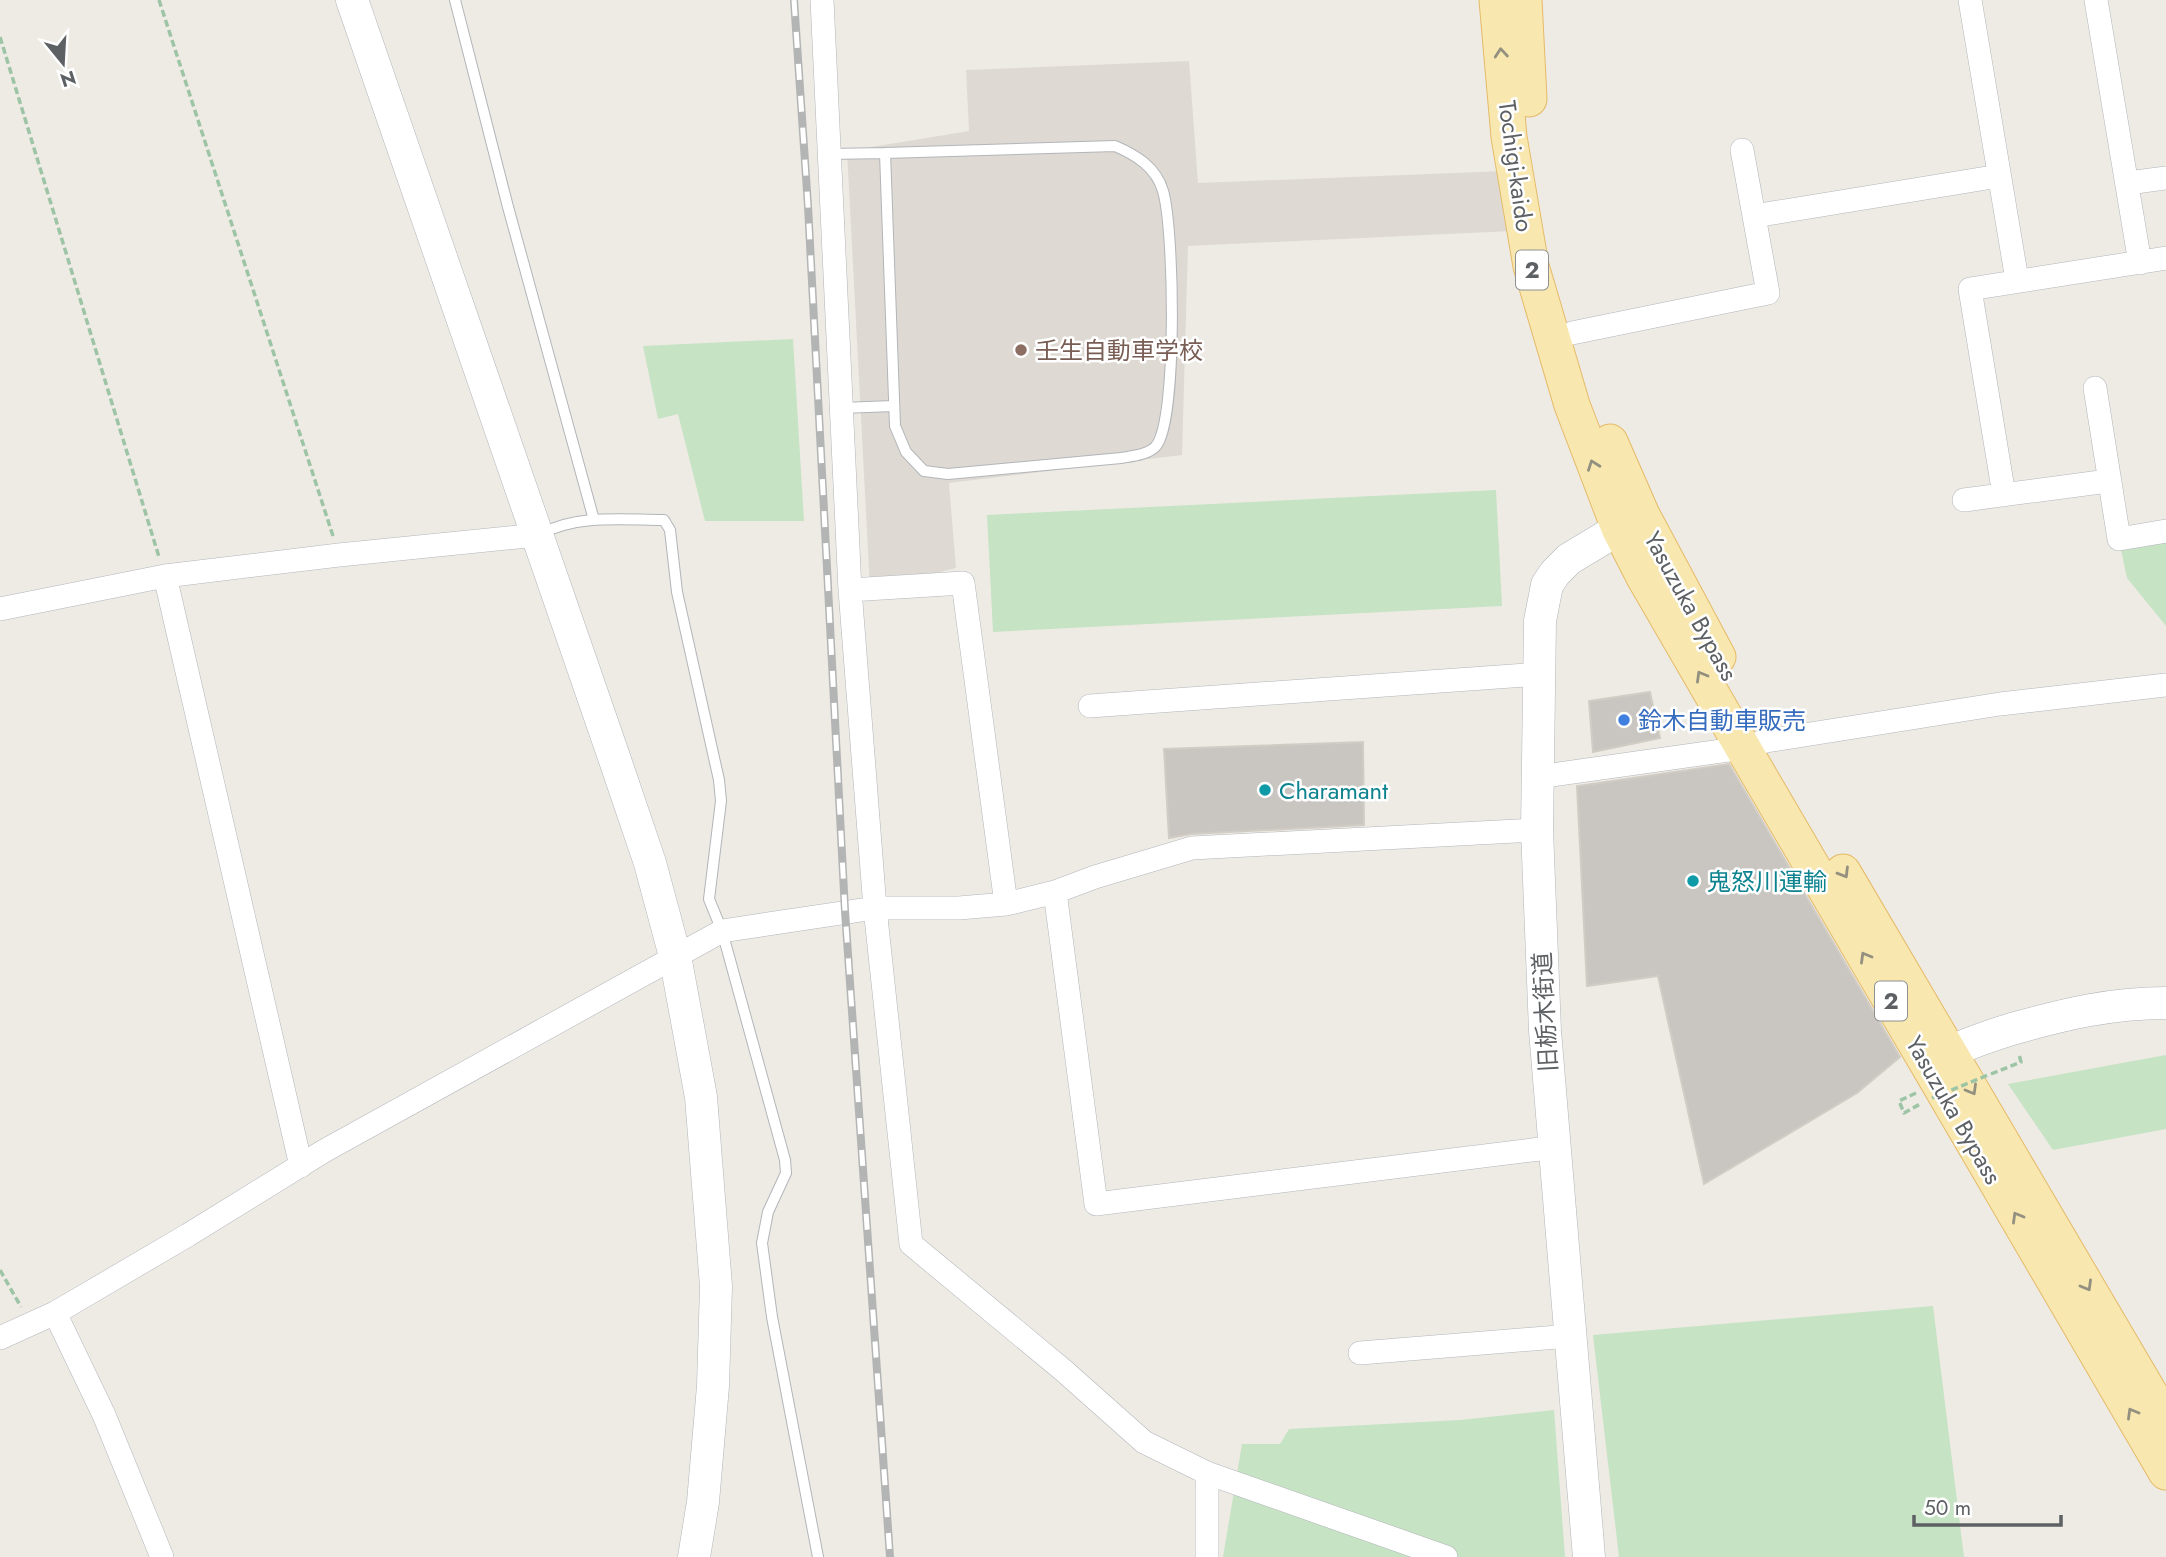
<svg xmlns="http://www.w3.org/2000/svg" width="2166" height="1557" font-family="Jost,'Noto Sans JP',sans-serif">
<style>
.education{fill:#dedad3}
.green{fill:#c6e3c4}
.building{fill:#c9c6c2;stroke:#d2cdc4;stroke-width:2}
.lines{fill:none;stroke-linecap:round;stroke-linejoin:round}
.lane-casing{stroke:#b2b5b9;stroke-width:12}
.street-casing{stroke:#b2b5b9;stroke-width:24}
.secondary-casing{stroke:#b1b5b9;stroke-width:33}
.primary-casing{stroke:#e5ba67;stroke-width:37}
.path{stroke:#9ec4a6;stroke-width:3.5;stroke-dasharray:7 3.5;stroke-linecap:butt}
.lane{stroke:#fff;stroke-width:10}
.street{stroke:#fff;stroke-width:23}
.secondary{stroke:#fff;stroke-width:32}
.primary{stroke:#f8e8b0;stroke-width:35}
.rail-casing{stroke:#b3b4b4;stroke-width:8}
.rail{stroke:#fff;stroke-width:5;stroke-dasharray:16;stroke-linecap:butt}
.path-bridge{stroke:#9ec4a6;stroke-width:3.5;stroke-dasharray:7 3.5;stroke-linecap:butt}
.oneway{stroke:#93907f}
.education-dot{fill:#8d6e63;stroke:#fff;stroke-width:2.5}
.shop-dot{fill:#3f7fe0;stroke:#fff;stroke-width:2.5}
.culture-dot{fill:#0f9aa8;stroke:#fff;stroke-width:2.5}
.labels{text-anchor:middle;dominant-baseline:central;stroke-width:5;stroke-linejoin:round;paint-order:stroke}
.shield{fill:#fff;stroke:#8e9092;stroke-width:2}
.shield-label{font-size:23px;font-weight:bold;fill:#5d6164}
.street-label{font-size:24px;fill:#5d6164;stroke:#fff}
.education-label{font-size:24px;fill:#785e54;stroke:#fff;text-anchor:start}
.shop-label{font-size:24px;fill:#366cbe;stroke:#fff;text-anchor:start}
.culture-label{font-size:24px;fill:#0d838f;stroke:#fff;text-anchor:start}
</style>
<rect width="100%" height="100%" fill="#eeebe5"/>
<path class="education" d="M1189,61l9,122 306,-12 9,60 -325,15 -6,209 -233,28 7,85 -86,21 -23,-438 122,-20 -3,-61z"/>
<path class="green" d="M793,339l11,182h-99l-27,-107 -20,5 -15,-73z
M1496,490l6,116 -509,26 -6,-117z
M2166,541v85l-39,-48 -6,-28z
M2166,1055v74l-113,21 -45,-66z
M1933,1306l31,251h-345l-26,-222z
M1554,1410l11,147h-342l19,-113h38l9,-15 171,-9z"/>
<path class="building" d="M1650,692l10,46 -67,14 -4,-51z
M1363,742l1,83 -173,9 -22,4 -5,-89z
M1729,764l171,293 -43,36 -153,91 -46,-208 -71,10 -10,-200z"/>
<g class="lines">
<g class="lane-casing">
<path id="lane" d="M455,0l53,207 86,313
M1115,146c21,9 41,21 48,45 11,36 15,228 -7,255 -8,9 -24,10 -35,12l-173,16 -24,-3 -18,-19 -11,-26 -10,-273z
M829,154l56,-1
M841,408l53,-2
M541,534c37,-20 83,-14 123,-14l6,10 7,62 42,188 2,21 -12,98 13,32 63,229 1,13 -18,39 -6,31 10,74 46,240"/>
</g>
<g class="street-casing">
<path id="street" d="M822,0l28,590 25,318 36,336 152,126 81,72 63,31 239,84
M1970,0l47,280
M2096,0l44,263
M2128,183l38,-5
M1754,216l245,-40
M1572,333l196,-40 -26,-143
M2095,388l24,151 47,-8
M2004,495l-34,-206 196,-31
M1964,500l144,-19
M165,576l136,590
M850,590l113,-7 43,321
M0,609l165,-33 174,-21 199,-20
M1090,706l449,-32
M1537,777l206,-29 23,-7 234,-37 166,-19
M1055,892l41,312 444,-55 14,1
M55,1313l49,102 58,142
M0,1338l55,-25 133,-78 136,-84 398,-220 153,-23h84l47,-4 49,-12 40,-15 97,-29 345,-18
M1360,1353l210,-17
M1207,1473v84"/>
</g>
<g class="secondary-casing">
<path id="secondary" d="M352,0l263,760 35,103 25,93 26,141 15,189 -3,100 -10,116 -9,55
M1927,1063c27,-15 56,-25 85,-34 53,-15 99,-26 154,-26
M1589,1557l-44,-526 -8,-201 3,-209 7,-36 8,-12 14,-14 73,-44"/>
</g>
<g class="primary-casing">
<path id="primary" d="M1497,0l12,137 22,129 41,139 47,123 25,49 99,171 423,724
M1524,0l5,99
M1610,442l32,73 76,142
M1843,872l323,549"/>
</g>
<path class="path" d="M159,0l174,536
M0,37l159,520
M1991,1074l30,-12 -2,-8
M1916,1093l-17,8 5,12 18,-10
M0,1270l21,37"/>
<use href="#lane" class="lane"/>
<use href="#street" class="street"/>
<use href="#secondary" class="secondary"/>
<use href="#primary" class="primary"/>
<g class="rail-casing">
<path id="rail" d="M794,0l14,206 37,705 45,646"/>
</g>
<use href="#rail" class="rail"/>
<path class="path-bridge" d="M1932,1098l56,-23"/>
</g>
<defs><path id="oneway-chevron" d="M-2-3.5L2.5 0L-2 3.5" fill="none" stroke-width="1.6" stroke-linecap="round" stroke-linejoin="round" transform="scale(1.75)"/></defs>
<g class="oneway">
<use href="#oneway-chevron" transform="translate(1501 53) rotate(-95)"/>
<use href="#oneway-chevron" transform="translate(1593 465) rotate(-110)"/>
<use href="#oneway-chevron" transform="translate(1701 676) rotate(-120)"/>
<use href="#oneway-chevron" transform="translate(1844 873) rotate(59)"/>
<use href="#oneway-chevron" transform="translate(1865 957) rotate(-120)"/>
<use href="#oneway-chevron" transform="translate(1972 1090) rotate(60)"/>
<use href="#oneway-chevron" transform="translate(2017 1217) rotate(-120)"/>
<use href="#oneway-chevron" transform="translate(2087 1286) rotate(60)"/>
<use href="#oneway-chevron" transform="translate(2132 1413) rotate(-120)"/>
</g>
<circle class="education-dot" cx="1021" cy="350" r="7"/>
<circle class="shop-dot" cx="1624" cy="720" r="7"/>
<g class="culture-dot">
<circle cx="1265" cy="790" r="7"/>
<circle cx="1693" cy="881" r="7"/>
</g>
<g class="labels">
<g class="shield">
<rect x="1516" y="250.5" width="32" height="39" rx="5"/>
<rect x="1875" y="981.5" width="32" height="39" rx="5"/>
</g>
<g class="shield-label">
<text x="1532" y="270">2</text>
<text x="1891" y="1001">2</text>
</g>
<g class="street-label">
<text transform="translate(1516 166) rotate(82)">Tochigi-kaido</text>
<text transform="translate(1691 606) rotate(61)">Yasuzuka Bypass</text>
<text transform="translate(1545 1012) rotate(-93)">旧栃木街道</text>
<text transform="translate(1954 1110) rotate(60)">Yasuzuka Bypass</text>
</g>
<g class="education-label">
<text x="1035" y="350">壬生自動車学校</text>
</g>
<g class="shop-label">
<text x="1638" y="720">鈴木自動車販売</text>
</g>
<g class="culture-label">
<text x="1279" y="790">Charamant</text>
<text x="1707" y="881">鬼怒川運輸</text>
</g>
</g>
<g transform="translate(63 63) rotate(162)" stroke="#ffffff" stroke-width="5" paint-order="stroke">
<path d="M0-5L12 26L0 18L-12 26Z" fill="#5d6164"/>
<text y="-10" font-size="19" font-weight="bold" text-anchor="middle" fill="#5d6164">N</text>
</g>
<path d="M1914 1515v10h147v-10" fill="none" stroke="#5d6164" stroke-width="3.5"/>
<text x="1924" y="1515" font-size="21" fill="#5d6164" stroke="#ffffff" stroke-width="5" paint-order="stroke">50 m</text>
</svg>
